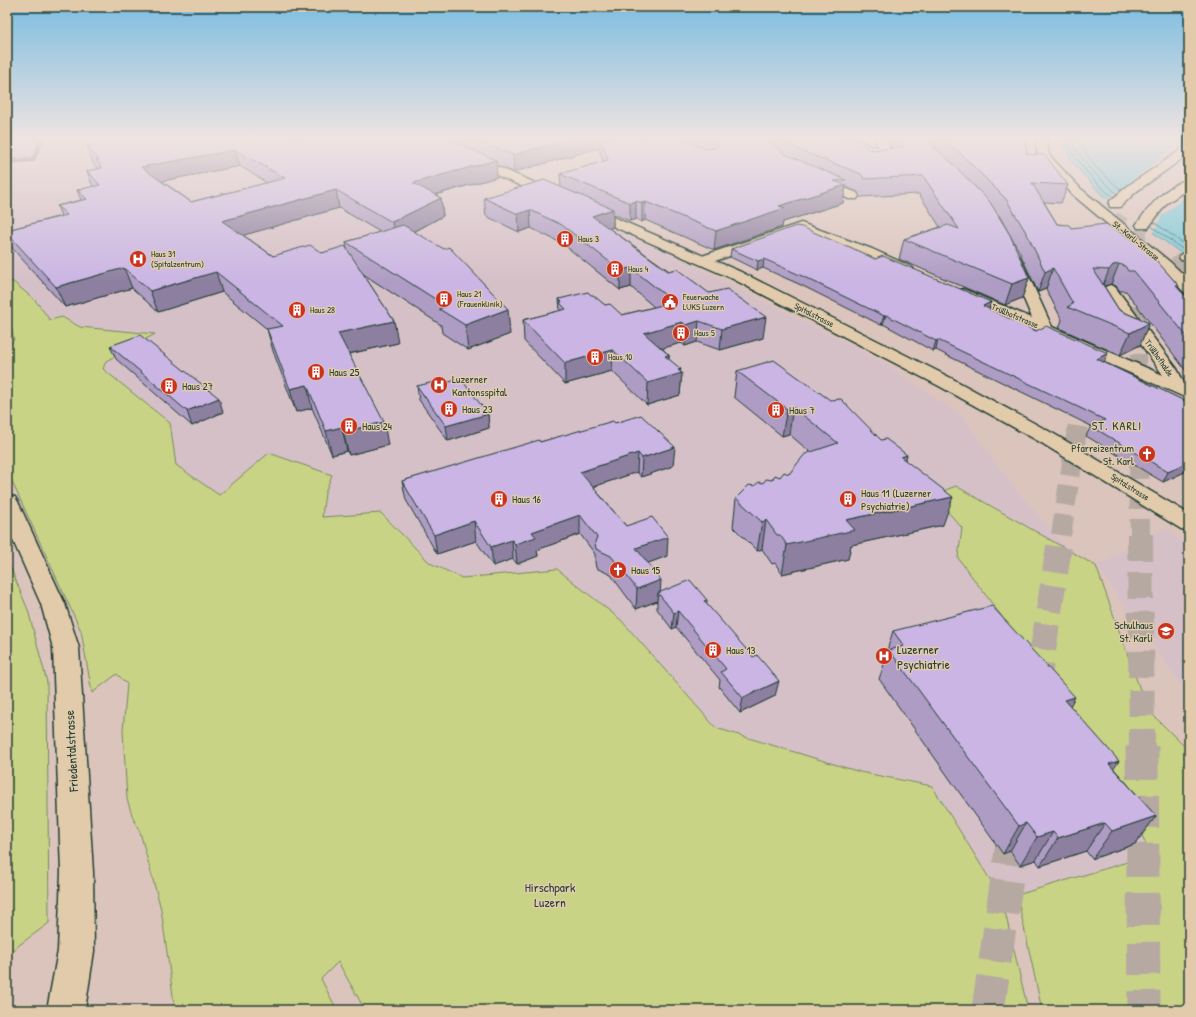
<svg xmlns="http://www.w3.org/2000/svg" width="1196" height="1017" font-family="'Patrick Hand',sans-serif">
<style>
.built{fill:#d6c0c8}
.green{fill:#c8d386;stroke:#74885d}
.water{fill:#7bcad7;stroke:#569296}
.pier{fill:#dbc4bc}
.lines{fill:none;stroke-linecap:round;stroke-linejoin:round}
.shore{stroke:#447575;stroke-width:1}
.highway-tunnel-far4{stroke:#b5a9a1;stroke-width:12;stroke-dasharray:12 6;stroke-linecap:butt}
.highway-tunnel-far3{stroke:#b5a9a1;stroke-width:16;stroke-dasharray:16 8;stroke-linecap:butt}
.highway-tunnel-far2{stroke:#b5a9a1;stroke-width:20;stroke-dasharray:20 10;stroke-linecap:butt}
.highway-tunnel-far1{stroke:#b5a9a1;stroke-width:26;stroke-dasharray:26 13;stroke-linecap:butt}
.highway-tunnel{stroke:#b5a9a1;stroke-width:33;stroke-dasharray:33 16;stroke-linecap:butt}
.street-casing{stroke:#1f3d34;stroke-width:3}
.secondary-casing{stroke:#1f3d34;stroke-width:3}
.highway-casing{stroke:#1f3d34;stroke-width:3}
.street{fill:#e2cbab;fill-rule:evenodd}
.secondary{fill:#e2cbab;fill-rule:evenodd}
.highway{fill:#e2cbab;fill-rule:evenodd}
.wall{fill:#ae9cc4;stroke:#1f3d34;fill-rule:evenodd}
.shaded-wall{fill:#8d7fa0;stroke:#1f3d34}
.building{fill:#cab5e4;stroke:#1f3d34;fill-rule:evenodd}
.labels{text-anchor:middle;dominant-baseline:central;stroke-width:3;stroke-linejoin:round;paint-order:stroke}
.far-poi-label{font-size:9px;fill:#1f3d34;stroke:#e2cbab;text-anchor:start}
.far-street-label{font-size:9px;fill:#1f3d34;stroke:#e2cbab}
.poi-label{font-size:11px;fill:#1f3d34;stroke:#e2cbab;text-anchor:start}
.neighbourhood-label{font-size:12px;letter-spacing:1px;fill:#1f3d34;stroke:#e2cbab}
.near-poi-label{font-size:13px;fill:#1f3d34;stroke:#e2cbab;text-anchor:start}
.near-street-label{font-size:13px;fill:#1f3d34;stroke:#e2cbab}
.near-park-label{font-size:13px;fill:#274438;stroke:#e2cbab}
</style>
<rect width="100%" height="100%" fill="#dbc4bc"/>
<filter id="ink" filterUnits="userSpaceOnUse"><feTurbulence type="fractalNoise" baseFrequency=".025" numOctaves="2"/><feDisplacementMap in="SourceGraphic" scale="8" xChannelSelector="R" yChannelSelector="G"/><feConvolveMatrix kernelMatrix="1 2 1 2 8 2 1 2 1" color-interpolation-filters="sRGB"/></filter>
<g filter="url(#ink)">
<path class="built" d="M7,139h410l78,39v2l-17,8 21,11 79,20 42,12 37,16 221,112 84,57 49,68 75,86 65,285 -149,44 -70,-113 -72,-14 -144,-44 -95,-108 -64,-51 -95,9 -32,-15 -49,-50 -60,4 4,-24 7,-18 -113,20 -43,-30 -6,-42 -67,-54 3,-8 48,-27 -74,-7 -18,-10 -12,3 -15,-20 -23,-19 -5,2z
M1165,527l24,21v148l-93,-130z"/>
<path class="green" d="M12,281l23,19 15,20 12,-3 18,10 75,7 -49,27 -3,8 67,54 6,42 43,30 50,-42 63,22 -7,18 -3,24 59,-4 49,50 32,15 95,-9 64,51 95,108 144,44 72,14 70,113 26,111h-663l-27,-48 -17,17 16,31h-162l-14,-101 -21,-77 -7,-14 -6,-19 -4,-69 4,-46 -10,-10 -25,19 -11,-62 -74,-160v-124l7,-7 -4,-18 -3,-1v-38z
M956,486l140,80 51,143 42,42v259h-147l-25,-115 134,-40 -45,-99 -148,-198 4,-30 -29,-33z
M7,559l21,51 19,72 2,241 -42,31z"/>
<path class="water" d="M1060,139h118l1,17 10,16v87l-87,-64 -30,-33z"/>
<path class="pier" d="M1179,144l2,12 8,12v26l-27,22 -10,18 -46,-34z"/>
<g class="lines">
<path class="shore" d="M1064,139c13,23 28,42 49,58
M1069,139l21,30 27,25
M1076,139l20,28 25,23
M1154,222l35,26
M1151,226l34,25"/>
<path class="highway-tunnel-far4" d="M1107,241l7,-13 11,-16
M1139,241l4,-16"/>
<path class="highway-tunnel-far3" d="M1106,246l2,-6
M1156,288l10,-14 20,-17
M1138,370v-44l-4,-61 6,-25"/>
<path class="highway-tunnel-far2" d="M1138,369l2,166
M1061,535l22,-144"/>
<path class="highway-tunnel-far1" d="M1140,534l2,213
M1037,688l24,-154"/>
<path class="highway-tunnel" d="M1142,746l2,264
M988,1010l27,-187"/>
<g class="street-casing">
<path id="street" d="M846,139c3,0 7,0 10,0 8,2 12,9 22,8l-3,-8h11l4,10c-12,14 -36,1 -44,-10z
M1035,139h11l3,16 32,34 89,73 19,18v14l-5,-2 -24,-24 -87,-73 -35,-39z
M818,177l39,16 2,3 -2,3h-8l-35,-15 -2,-3 2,-3z
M801,223l71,26 40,18 2,3 -2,3 -5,1 -5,-1 -40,-18 -61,-23 -92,31 -5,1 -5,-1 -2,-3 2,-3z
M1014,255l5,1 2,3 31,68 111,48 -61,-85 3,-3 5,-2 5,2 62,82 8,16 4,1v13l-231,-102 -3,-3 3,-3 5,-2 5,2 64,27 -25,-59 2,-3z
M7,495l8,2 3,5 47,102 14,44 14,224 1,79 -9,59h-38l11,-59 3,-79 -8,-224 -12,-44 -34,-77z"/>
</g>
<g class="secondary-casing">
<path id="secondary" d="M417,139h15l127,54 2,3 -2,3h-8l-133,-58z
M585,205l156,67 210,106 103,56 135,80v17l-8,-2 -141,-87 -101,-56 -208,-108 -151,-66 -1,-3 1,-3z"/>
</g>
<g class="highway-casing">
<path id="highway" d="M1189,142v10l-3,4 -49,35 -17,16h-10l-1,-3 1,-3 19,-16 49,-33 7,-9z
M1189,179v9l-22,15 -19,25h-10l-2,-3c13,-18 30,-40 53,-46z
M1189,251v10l-8,-1 -2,-3 5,-5z"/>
</g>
<use href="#street" class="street"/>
<use href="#secondary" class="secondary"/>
<use href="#highway" class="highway"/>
</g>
<path class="wall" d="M127,139h730l13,11 23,-2 -5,-9h41v4l7,5 -3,-9h92l2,15 41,31 -7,18 -17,-1 13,22 88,25 34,37 -1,2 11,12v75l-63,-84h-6l-4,-5 -5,-2 -7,2 15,24 30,13 -9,22 -20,10 -61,-27 3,-8 -16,-31 -8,3 -18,-39 -20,-36 -3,-4 32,65 -7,20 -17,7 -106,-46 5,-20 36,-12 -21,-33 -59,3 -2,-5 -12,-5 -3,16 -60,19 -1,5 -68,23 -69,-30 -3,2 -6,-3 -6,2 -17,-7v13l-4,1 154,110 -43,12 -23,-8 -12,4 -4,-3 -19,5 7,7v4l13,14 -2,22 -33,10 -35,-34 -47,13 -41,-43 -1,-21 37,-9 -1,-12 32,-4 14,10 17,10 32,-8 -23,-20 -11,3 -57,-46 -32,-16 -12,4 -33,-16 -2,-18 77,-11 -1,-13 43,-12 -4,-14 -85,24 -18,-7 1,12 -61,18 5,3 2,18 -29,16 96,102 -42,16 -26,-17 -1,-8 -78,-51 31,47 4,22 -49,11 39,91 -39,10 -2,-4 -15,4 -20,-47 -16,4 -23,-61 -6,-22 -45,-37 -64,20 -26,-24 -67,19 -52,-58 -6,-13v-6l54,-14 -4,-10 24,-6 -4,-10 16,-3 -6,-16 11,-2 -5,-6 -6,-17zM240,166l27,17 -76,19 -29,-21zM339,208l41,24 -34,10 1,7 -25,4 -49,3 -30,-21z
M845,246l30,13 116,43 -2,6 115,55 85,40v67l-26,12 -77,-46 5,-10 -155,-76 -3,1 -50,-27 -2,1 -80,-40 -38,-17 -6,2 -27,-13 1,-8z
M110,346l113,66 -31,14 -76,-67z
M737,371l144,69 25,21 37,64 -92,20 -3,14 -66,15 -7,-11 -3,1 -10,-15 -5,2 -24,-24 3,-29 18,-12 35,-12 21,-22 -21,-18 -7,2 -48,-39z
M441,384l47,30 1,14 -41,13 -29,-41 -2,-14z
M615,423l58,43 -32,11 -4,-5 -44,15 33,39 41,30 -19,7 12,29 47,13 68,91 -35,17 -21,-26 1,-7 -44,-53 -4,2 -15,-20v-8l-21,8 -25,-34 -15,-7 -1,-6v-8l-15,-20 -43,16 1,6 -21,8 -4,-5 -20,7 -17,-25 -39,13 -31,-54 -4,-19 138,-39z
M893,631l177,75 44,63 42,47 -21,28 -43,15 -6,-8 -46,15 -4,-6 -16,5 -10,-14 -7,3 -124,-175 6,-17 -1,-2z"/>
<path class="shaded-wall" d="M41,139h3l-10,22 -27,2v-3z
M570,139h29v9l-85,24 -1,-17z
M235,150l5,16 -93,18 -6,-17z
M496,160l1,17 -81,23 -3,-17z
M846,185l-3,18 -60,19 -1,5 -68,23 2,-19 63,-25z
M336,190l3,18 -112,32 -5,-19z
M441,198l2,18 -48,25 -3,-19z
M636,201v18l-6,2v-18z
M646,202l-1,18 -3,2v-19z
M613,209v18l-21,7v-18z
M530,210l1,18 -12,4 -1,-18z
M764,259l-1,9 -6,2 1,-9z
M1119,264l-8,20 -7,2 -3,4 8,-20 4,-5z
M124,268l8,20 -67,19 -9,-20z
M631,268v19l-11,3v-20z
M1053,268l-7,21 -8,3 7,-20z
M216,272l6,20 -64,20 -8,-21z
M1029,278l-7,20 -17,7 7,-21z
M991,302l-3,10 -5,-6z
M508,309l2,25 -42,16 -3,-25z
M886,315l-3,9 -2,1 3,-9z
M766,317l-3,21 -43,12 2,-21z
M394,321l4,22 -55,12 -5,-22z
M699,321l-2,21 -12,4 1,-21z
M682,322l-1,21 -38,11 1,-21z
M1149,323l-9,22 -20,10 10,-22z
M938,340l-2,10 -3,1 3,-10z
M613,350l-1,21 -47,13v-21z
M1108,353l-4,10 -7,-4z
M669,355l-1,21 -3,-20z
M681,369l-1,4h2l-2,22 -33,10 1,-22z
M307,385l5,23 -16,4 -6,-23z
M219,398l4,14 -31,14 -5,-15z
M793,407l-4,27 -7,2 5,-27z
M488,414l1,14 -41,13 -2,-15z
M384,422l4,23 -39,10 -6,-23z
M342,427l5,24 -15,4 -6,-24z
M675,447l-2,19 -32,11 1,-19z
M638,453l-1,19 -56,19 -1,-19z
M907,455l-8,28 2,-26z
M1189,462v8l-26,12 5,-10z
M953,497l-10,28 -92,20 -3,14 -66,15 5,-29 59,-25z
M580,515v19l-43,16 1,6 -21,8 -2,-20 17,-12z
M766,520l-4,29 -5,2 5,-29z
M474,521l2,20 -39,13 -3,-19z
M668,537l-1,19 -32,12 1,-20z
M512,540l1,19 -20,7 -2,-19z
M661,580l-1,16 -2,-3 -1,8 -21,8 1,-20z
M707,600l-1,15 -2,-14z
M678,611l-2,16 -4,2 2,-16z
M779,681l-4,15 -35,17 3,-15z
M1075,697l-16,29 6,-26z
M1119,761l-19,28 9,-25z
M1156,816l-21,28 -43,15 20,-28z
M1026,823l-16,28 -7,3 16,-28z
M1105,823l-19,28 -46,15 18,-28z
M1053,832l-17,28 -16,5 17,-28z"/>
<path class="building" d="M12,139h29l-8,18 -26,3v-12z
M127,139h320l49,21 -83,23 28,15 -49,24 -56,-32 -114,31 51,35 37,-11 12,8 23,-7 49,75 -56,12 46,89 -41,10 -1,-5 -16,4 -19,-46 -17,4 -23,-60 16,-3 -67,-54 -66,19 -26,-23 -68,19 -49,-54v-3l60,-15 -10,-9 30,-7 -10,-9 23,-5 -13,-14 15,-3 -6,-8h3l-12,-14zM235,150l50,28 -94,24 -50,-35z
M474,139h96l-57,16z
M601,139h79l26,10 9,-1 3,-3 -3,-3 -8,-3h54l10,4 14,11 61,26 -12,1 12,4 -67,21 6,2 -69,23 -70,-29 -4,1 -6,-2 -6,2 -70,-29 48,-14z
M784,139h73l13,11 34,-3 -4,-8h29v4l20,17 41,42 20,33 19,43 -17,6 -108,-45 44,-14 11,4 -36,-53 -59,3 -3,-5 -67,-26z
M942,139h83l2,15 18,1 23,30 -36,-2 25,41 12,1 2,3 35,-4 40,23 -4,1 7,4 30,34h-3l13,14v39l-55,-68h-6l-3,-5 -6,-2 -6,1 -4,5 -16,-1 26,41 30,13 -19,10 -63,-26 6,-3 -20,-36 -8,4 -18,-38 -21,-35 -47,-47z
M544,180l69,29 -21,7 76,55 9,-2 32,24 18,-4 39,28 -44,12 -23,-8 -13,4 -4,-3 -38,11 25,22 -4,1 16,13 -3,1 4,3 -34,10 -35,-33 -48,13 -42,-43 43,-11 -6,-6 2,-1 -3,-3 29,-7 3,3h2l12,10 5,-1 12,11 52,-13 -43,-34 -11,2 -58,-45 -32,-15 -12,4 -34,-16z
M403,225l41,24 5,-2 59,62 -43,16 -26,-16 7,-3 -100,-64z
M796,226l6,1 43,19h3l27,13 8,-3 108,46 -8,4 53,25 10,-5 62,27 -11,6 92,44v59l-21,10 -77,-46 14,-6 -167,-80 -2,1 -50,-26 -2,1 -82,-40 -38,-17 -6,2 -27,-12z
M140,335l79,63 -32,13 -77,-65z
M774,360l56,40 11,-1 40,41 5,-1 21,16 -6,2 52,40 -107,23 9,10 -68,15 -7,-10h-3l-11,-15 -4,2 -26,-24 13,-13 5,1 5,-4 4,1 3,-4 6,1 3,-5 5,2 4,-5 5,2 16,-20 33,-11 -45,-36 -6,2 -50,-38z
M461,379l27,35 -42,12 -29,-40 21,-5 3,3z
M641,415l34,32 -33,11 -4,-5 -58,19 46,54 26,-9 16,20 -32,11 25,32 -24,9 -26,-33 -15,-7 -1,-7 2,-5 -17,-22 -48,17 4,5 -21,7 -3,-4 -21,7 -17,-26 -40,14 -32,-54 137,-41 1,2 73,-21 2,2z
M690,580l17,20 -3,1 49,56 4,-2 22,26 -36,17 -22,-26 5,-3 -48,-58 -4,2 -16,-20z
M992,606l83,91 -10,3 54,61 -10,3 47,52 -44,15 -7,-8 -47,15 -5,-6 -16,5 -11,-14 -7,3 -130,-176 15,-4 -11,-15z"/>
</g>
<linearGradient id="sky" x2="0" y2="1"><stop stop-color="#7cbde1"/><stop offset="0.49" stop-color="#efe4e1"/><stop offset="1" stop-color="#efe4e1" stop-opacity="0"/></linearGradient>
<rect width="1196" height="282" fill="url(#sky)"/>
<defs>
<g id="building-disc" transform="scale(0.9)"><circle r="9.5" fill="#c8321e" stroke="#e2cbab"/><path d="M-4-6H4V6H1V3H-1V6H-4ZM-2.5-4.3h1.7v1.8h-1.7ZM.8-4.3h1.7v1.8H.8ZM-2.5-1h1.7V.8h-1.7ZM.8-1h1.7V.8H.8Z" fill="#fff"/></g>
<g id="hospital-disc" transform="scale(0.9)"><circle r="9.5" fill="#c8321e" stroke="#e2cbab"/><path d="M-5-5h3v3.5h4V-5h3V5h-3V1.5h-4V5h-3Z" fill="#fff"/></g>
<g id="civic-disc" transform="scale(0.9)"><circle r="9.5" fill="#c8321e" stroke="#e2cbab"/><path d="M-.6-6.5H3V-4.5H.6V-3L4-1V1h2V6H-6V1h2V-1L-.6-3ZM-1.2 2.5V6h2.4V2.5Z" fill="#fff"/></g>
<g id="church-disc" transform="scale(0.9)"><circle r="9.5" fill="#c8321e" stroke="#e2cbab"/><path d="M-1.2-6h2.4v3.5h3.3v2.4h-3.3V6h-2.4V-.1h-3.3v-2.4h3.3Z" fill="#fff"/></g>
<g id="school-disc" transform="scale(0.9)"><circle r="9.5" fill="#c8321e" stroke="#e2cbab"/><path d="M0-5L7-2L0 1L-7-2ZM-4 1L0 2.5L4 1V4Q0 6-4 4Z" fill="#fff"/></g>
</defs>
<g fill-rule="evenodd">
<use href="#building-disc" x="565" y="239"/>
<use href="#hospital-disc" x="138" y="259"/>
<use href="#building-disc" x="615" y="269"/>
<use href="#building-disc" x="444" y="299"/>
<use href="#civic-disc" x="670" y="302"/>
<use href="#building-disc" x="297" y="310"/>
<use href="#building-disc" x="681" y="333"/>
<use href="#building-disc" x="595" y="357"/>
<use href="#building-disc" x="316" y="372"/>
<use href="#hospital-disc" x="439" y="385"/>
<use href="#building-disc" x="169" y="386"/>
<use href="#building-disc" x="449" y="409"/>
<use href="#building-disc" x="776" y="410"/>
<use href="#building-disc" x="349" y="426"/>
<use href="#church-disc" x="1147" y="454"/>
<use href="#building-disc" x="499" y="499"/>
<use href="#building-disc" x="848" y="499"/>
<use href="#church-disc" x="618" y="570"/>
<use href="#school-disc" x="1166" y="631"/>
<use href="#building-disc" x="713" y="650"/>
<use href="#hospital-disc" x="884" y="656"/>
</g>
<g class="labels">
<g class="far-poi-label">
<text x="578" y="239">Haus 3</text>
<text x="151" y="254">Haus 31<tspan x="151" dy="10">(Spitalzentrum)</tspan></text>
<text x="628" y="269">Haus 4</text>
<text x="457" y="294">Haus 21<tspan x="457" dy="10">(Frauenklinik)</tspan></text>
<text x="683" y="297">Feuerwache<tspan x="683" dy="10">LUKS Luzern</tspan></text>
<text x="310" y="310">Haus 28</text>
<text x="694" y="333">Haus 5</text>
<text x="608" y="357">Haus 10</text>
</g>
<g class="far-street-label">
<text transform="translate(1136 241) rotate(39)">St.-Karli-Strasse</text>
<text transform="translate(814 315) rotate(27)">Spitalstrasse</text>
<text transform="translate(1015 316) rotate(23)">Trüllhofstrasse</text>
<text transform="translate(1159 358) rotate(55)">Trüllhofhalde</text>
<text transform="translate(1130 487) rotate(32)">Spitalstrasse</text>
</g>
<g class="poi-label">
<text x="329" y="372">Haus 25</text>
<text x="452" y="379">Luzerner<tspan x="452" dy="13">Kantonsspital</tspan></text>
<text x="182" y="386">Haus 27</text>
<text x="462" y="409">Haus 23</text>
<text x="789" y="410">Haus 7</text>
<text x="362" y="426">Haus 24</text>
<text x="1134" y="448" text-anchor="end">Pfarreizentrum<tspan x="1134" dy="13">St. Karl</tspan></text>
<text x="861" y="493">Haus 11 (Luzerner<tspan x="861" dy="13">Psychiatrie)</tspan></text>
<text x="512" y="499">Haus 16</text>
<text x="631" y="570">Haus 15</text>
<text x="1153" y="625" text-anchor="end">Schulhaus<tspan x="1153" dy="13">St. Karli</tspan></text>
<text x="726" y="650">Haus 13</text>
</g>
<g class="neighbourhood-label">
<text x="1117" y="425">ST. KARLI</text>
</g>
<g class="near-poi-label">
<text x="897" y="649">Luzerner<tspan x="897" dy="15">Psychiatrie</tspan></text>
</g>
<g class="near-street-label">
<text transform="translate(71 751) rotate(-93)">Friedentalstrasse</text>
</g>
<g class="near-park-label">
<text x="550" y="887">Hirschpark<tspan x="550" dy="15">Luzern</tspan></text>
</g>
</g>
<rect width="1196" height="1017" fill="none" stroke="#e2cbab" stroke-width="24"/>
<rect x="12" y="12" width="1172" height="993" fill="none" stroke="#1f3d34" stroke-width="1.5" filter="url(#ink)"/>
</svg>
